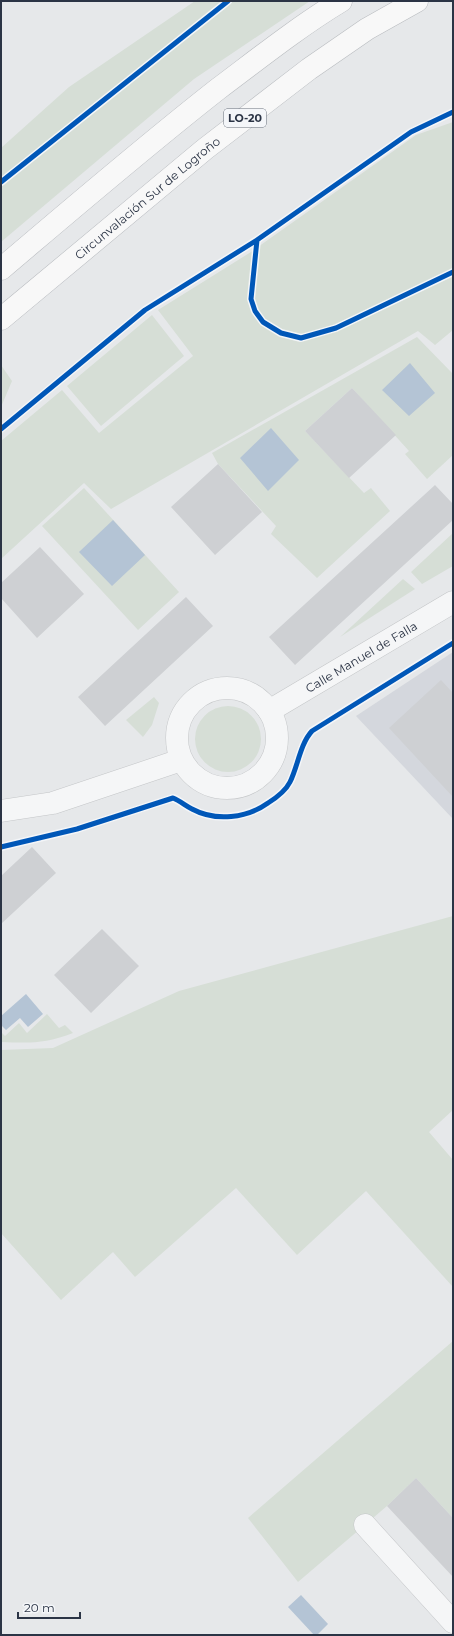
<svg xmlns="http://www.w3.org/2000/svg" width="454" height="1636" font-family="Montserrat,sans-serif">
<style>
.built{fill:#d4d7dd}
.green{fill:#d6ded6}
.water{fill:#b4c4d5}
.building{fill:#ced0d3}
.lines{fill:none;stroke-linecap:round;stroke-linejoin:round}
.street-casing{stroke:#c4c6c8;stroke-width:23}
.highway-casing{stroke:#b8bbbf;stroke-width:23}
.street{stroke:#f5f6f7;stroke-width:22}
.highway{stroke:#f8f8f8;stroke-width:22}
.cycleway-casing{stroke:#f4f6f9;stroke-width:8}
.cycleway{stroke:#0057b8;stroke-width:5}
.labels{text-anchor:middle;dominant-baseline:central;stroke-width:3;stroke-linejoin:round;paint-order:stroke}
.shield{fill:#f4f6f9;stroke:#676e7b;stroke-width:1}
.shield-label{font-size:11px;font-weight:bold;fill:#2b3445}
.street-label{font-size:12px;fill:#2b3445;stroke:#f4f6f9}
</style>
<rect width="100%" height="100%" fill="#e6e8ea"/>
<path class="built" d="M453,652v167l-97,-103z"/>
<path class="green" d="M195,1h115l-116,78 -193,163v-94l68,-61z
M453,122v208l-18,15 -17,-14 -307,178 -27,-26 -83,76v-118l61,-51 37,43 94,-77 -35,-46 93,-58 165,-117z
M152,315l32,41 -83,70 -34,-40z
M417,337l36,37v81l-26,24 -22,-25 4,-3 -57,-63 -47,43 59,62 7,-5 19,23 -73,67 -46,-44 5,-8 -58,-62 -6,-11z
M1,365l11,16 -11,26z
M84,488l95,104 -41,38 -96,-104z
M453,533v33l-31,18 -11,-12z
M403,579l12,10 -75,48z
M154,697l5,6 -7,22 -9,12 -17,-17z
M195 739a33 33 0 1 1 66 0a33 33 0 1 1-66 0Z
M453,916v194l-24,22 24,28v127l-87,-96 -69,64 -61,-67 -101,89 -22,-25 -52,48 -60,-67v-183l52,-2 126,-57z
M47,1014l12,14 6,-3 8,8c-29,11 -42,10 -72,9v-10l4,4 14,-13 8,10z
M453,1341v177l-37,-40 -29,28 -89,76 -50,-64z"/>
<path class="water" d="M410,363l25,30 -26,23 -27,-26z
M271,428l28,32 -31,31 -28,-33z
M113,520l32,35 -33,31 -33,-34z
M26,994l17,20 -15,13 -8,-9 -14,12 -5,-5v-9z
M301,1595l27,29 -11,11h-3l-26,-28z"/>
<path class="building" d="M352,388l44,47 -47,43 -44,-47z
M218,464l44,48 -47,43 -44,-48z
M435,485l18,19v16l-158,145 -26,-28z
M40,547l44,47 -47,44 -36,-40v-15z
M186,597l27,29 -108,100 -27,-29z
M441,680l12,13v104l-64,-69z
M32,847l24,26 -55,51v-48z
M102,929l37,37 -48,47 -37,-38z
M416,1478l37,40v59l-66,-71z"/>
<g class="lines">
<g class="street-casing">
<g id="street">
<circle cx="227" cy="738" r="50"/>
<path id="s1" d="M269,711l184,-109"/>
<path d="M1,811l52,-8 128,-43"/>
<path d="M365,1525l88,97"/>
</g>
</g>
<g class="highway-casing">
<g id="highway">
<path d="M1,269c72,-61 143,-122 217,-180 40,-30 80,-62 123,-88"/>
<path id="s2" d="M1,319l204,-170 104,-80 58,-40 50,-28"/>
</g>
</g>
<use href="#street" class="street"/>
<use href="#highway" class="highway"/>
<g class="cycleway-casing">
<path id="cycleway" d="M453,112l-42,20 -154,108 -6,59 4,12 8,11 18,11 20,5 35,-10 117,-56
M1,182l227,-181
M1,429l144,-119 112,-70
M1,847l76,-18 96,-31c7,3 13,8 19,11 24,13 55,9 76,-6 8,-5 18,-13 22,-21 8,-16 10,-38 22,-51l141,-88"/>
</g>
<use href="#cycleway" class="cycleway"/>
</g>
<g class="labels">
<rect class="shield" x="224" y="109" width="42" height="18" rx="3"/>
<g class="shield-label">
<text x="245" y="118">LO-20</text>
</g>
<g class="street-label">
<text stroke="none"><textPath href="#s2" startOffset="190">Circunvalación Sur de Logroño</textPath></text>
<text stroke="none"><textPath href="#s1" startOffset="107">Calle Manuel de Falla</textPath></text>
</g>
</g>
<rect width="454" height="1636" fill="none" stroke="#2b3445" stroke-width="4"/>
<path d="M18 1612v6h62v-6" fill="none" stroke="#2b3445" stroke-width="2"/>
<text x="24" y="1612" font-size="12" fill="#2b3445" stroke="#f4f6f9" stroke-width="3" paint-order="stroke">20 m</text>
</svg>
